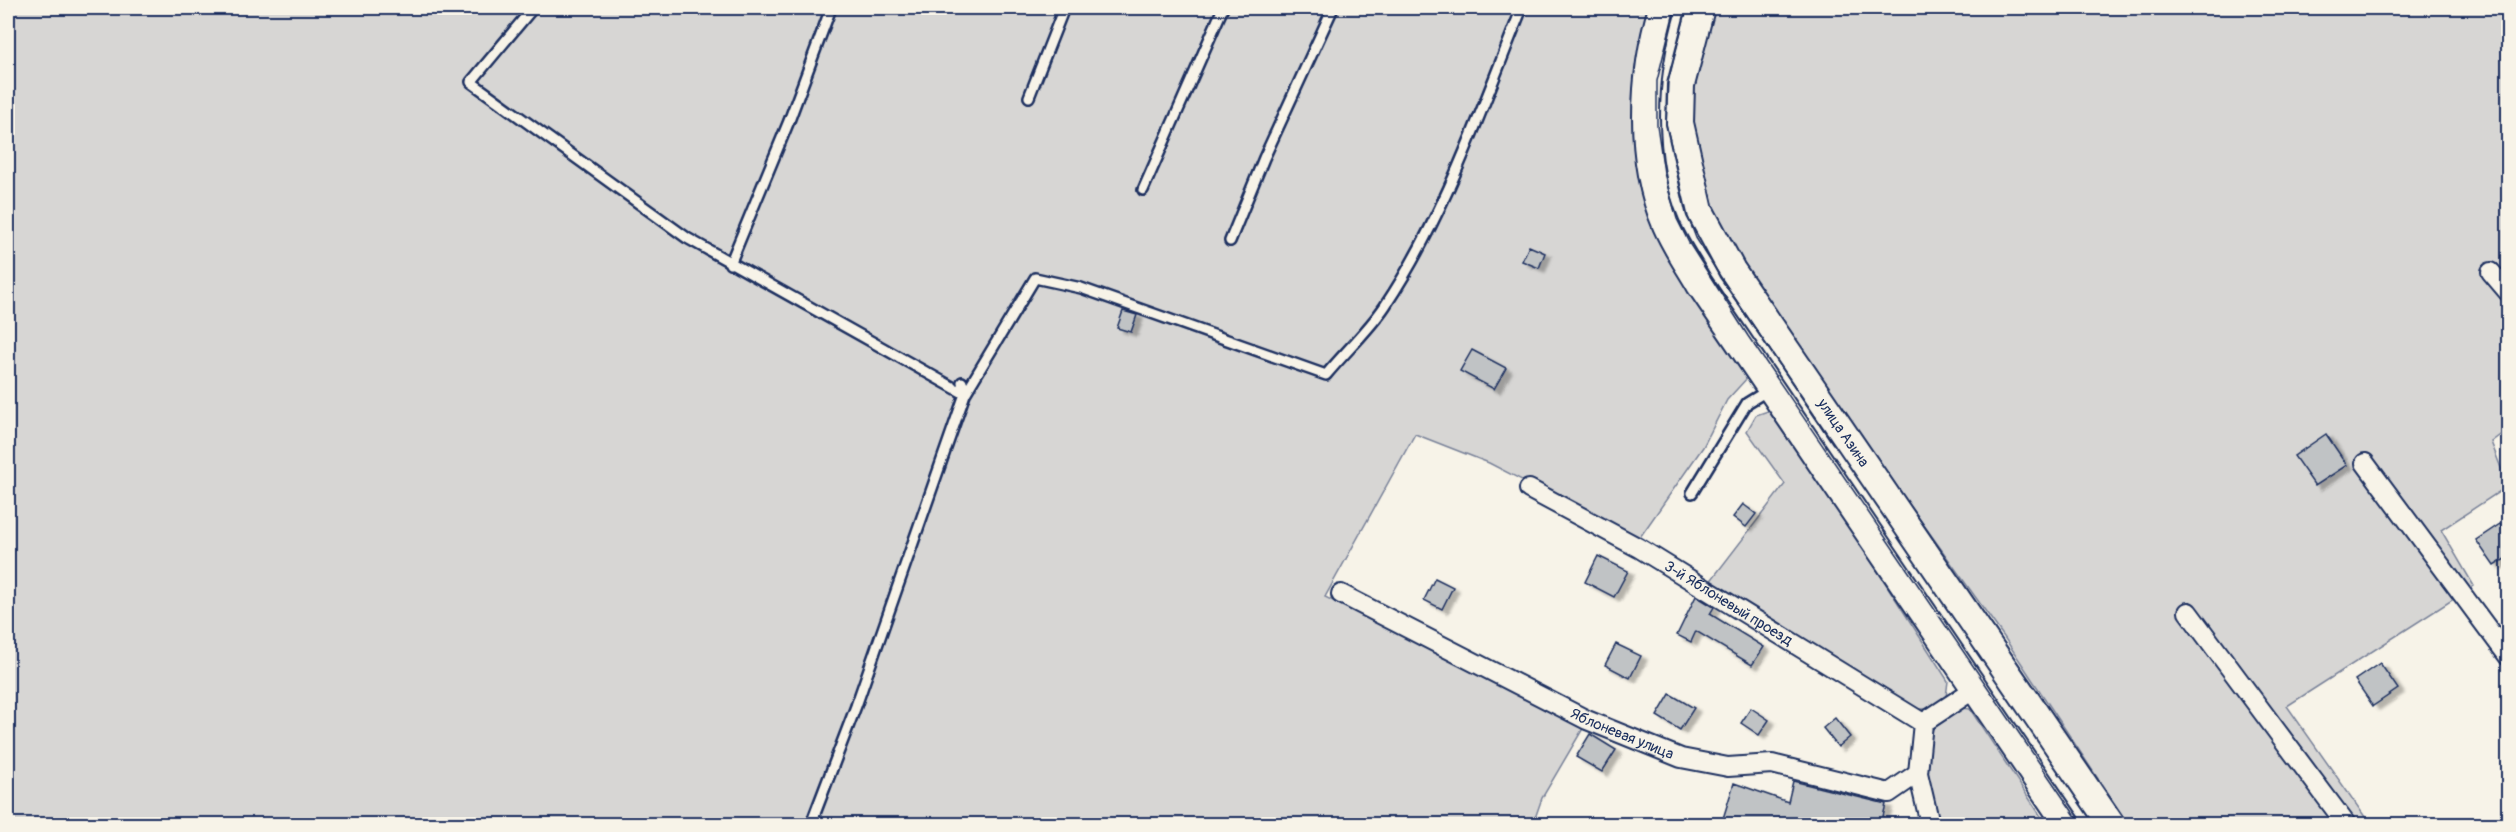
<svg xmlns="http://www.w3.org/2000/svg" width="2516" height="832" font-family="Pangolin,sans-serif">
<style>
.green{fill:#d7d6d4;stroke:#798299;stroke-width:1.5}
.building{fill:#c0c3c5;stroke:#1b2f5e;stroke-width:1.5;filter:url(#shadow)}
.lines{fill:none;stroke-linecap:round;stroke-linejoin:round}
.lane-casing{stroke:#1b2f5e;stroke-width:14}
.street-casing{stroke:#1b2f5e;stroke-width:22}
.secondary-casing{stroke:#1b2f5e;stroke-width:30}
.lane{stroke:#f7f3e8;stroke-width:9}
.street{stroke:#f7f3e8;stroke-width:18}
.secondary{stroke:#f7f3e8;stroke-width:26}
.tram{stroke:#1b2f5e;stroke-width:1.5}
.labels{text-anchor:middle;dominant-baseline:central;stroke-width:6;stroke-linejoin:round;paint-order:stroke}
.street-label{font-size:15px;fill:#1b2f5e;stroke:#f7f3e8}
</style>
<defs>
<filter id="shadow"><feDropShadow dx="6" dy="4" stdDeviation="1.5" flood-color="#0004"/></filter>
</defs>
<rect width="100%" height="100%" fill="#f7f3e8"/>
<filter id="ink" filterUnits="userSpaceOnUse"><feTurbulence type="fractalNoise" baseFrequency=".0167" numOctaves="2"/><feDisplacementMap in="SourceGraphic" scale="12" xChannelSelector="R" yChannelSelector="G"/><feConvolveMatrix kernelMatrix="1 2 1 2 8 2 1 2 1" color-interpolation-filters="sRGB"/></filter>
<g filter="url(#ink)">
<path class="green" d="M8,8h1643l3,212 95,156 -22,24 -24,47 -65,93 -149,-77 -74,-29 -90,163 260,128 -43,73 -9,26h-1525z
M1711,8h797v421l-17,13 17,44 -67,44 33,56 -187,120 83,118h-242l-124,-187 -269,-376c-22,-52 -45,-115 -42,-173 2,-26 12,-55 18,-80z
M1774,409l174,272 -2,16 -13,12h-16l-208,-126 76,-99 -38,-53 9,-16z
M1961,708l9,1 76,115h-109l-12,-58 8,-38z"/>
<path class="building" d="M1529,246l16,7 -6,15 -17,-7z
M1123,311l14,4 -6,17 -14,-4z
M1472,350l34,18 -12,21 -34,-18z
M2326,434l21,31 -32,21 -21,-30z
M1743,504l13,10 -10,13 -13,-10z
M2500,524l8,12v21l-14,9 -18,-26z
M1598,556l30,15 -14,26 -29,-15z
M1435,578l18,9 -11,22 -18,-9z
M1696,596l18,11 -4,7 54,33 -12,18 -56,-34 -5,11 -14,-7z
M1616,644l25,12 -11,22 -25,-13z
M2380,663l18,26 -25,17 -18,-26z
M1670,694l24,14 -14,22 -23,-14z
M1751,708l18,12 -10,15 -18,-12z
M1835,718l15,19 -12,10 -15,-19z
M1590,734l26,16 -14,22 -26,-15z
M1793,781l93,23 -5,21h-26l-32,-8 -2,8h-100l13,-42 54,19z"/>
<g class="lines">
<g class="lane-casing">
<path id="lane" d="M532,9l-61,73 216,156 278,156 -3,-12
M1029,97l35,-89
M1143,190l80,-182
M1230,241l34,-83 69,-150
M730,264l59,-143 42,-113
M1692,493l55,-90 23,-14
M811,824l45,-118 109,-312 70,-116 46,10 245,87c19,-23 43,-45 59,-69 60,-90 97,-199 137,-298"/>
</g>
<g class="street-casing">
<g id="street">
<path d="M2491,272l17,20"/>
<path d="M2365,463l143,193"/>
<path id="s1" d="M1529,489l110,59 284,175"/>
<path id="s2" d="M1341,594l246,126 94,38 47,9 44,-3 117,29 29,-20"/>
<path d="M2188,612l158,212"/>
<path d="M1930,824l-12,-51 5,-50 53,-35"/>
</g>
</g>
<g class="secondary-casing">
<g id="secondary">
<path d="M1662,8c-20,67 -24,151 4,217 9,21 23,41 34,60l367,539"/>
<path id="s3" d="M1701,8l-20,77 -1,38 20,88 32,59 379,554"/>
</g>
</g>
<use href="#lane" class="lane"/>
<use href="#street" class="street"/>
<use href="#secondary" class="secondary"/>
<path class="tram" d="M1675,8l-18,73v44l7,48 13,46 12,24 59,93 333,488
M1687,8l-19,74 -2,42 22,93 8,21 24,38 113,168"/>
</g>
</g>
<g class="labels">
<g class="street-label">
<text stroke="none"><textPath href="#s3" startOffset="472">улица Азина</textPath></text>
<text stroke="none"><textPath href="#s1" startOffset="230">3-й Яблоневый проезд</textPath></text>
<text stroke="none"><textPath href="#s2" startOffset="314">Яблоневая улица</textPath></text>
</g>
</g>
<rect width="2516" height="832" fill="none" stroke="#f7f3e8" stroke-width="30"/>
<rect x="15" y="15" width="2486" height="802" fill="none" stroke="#1b2f5e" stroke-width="2" filter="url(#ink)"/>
</svg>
